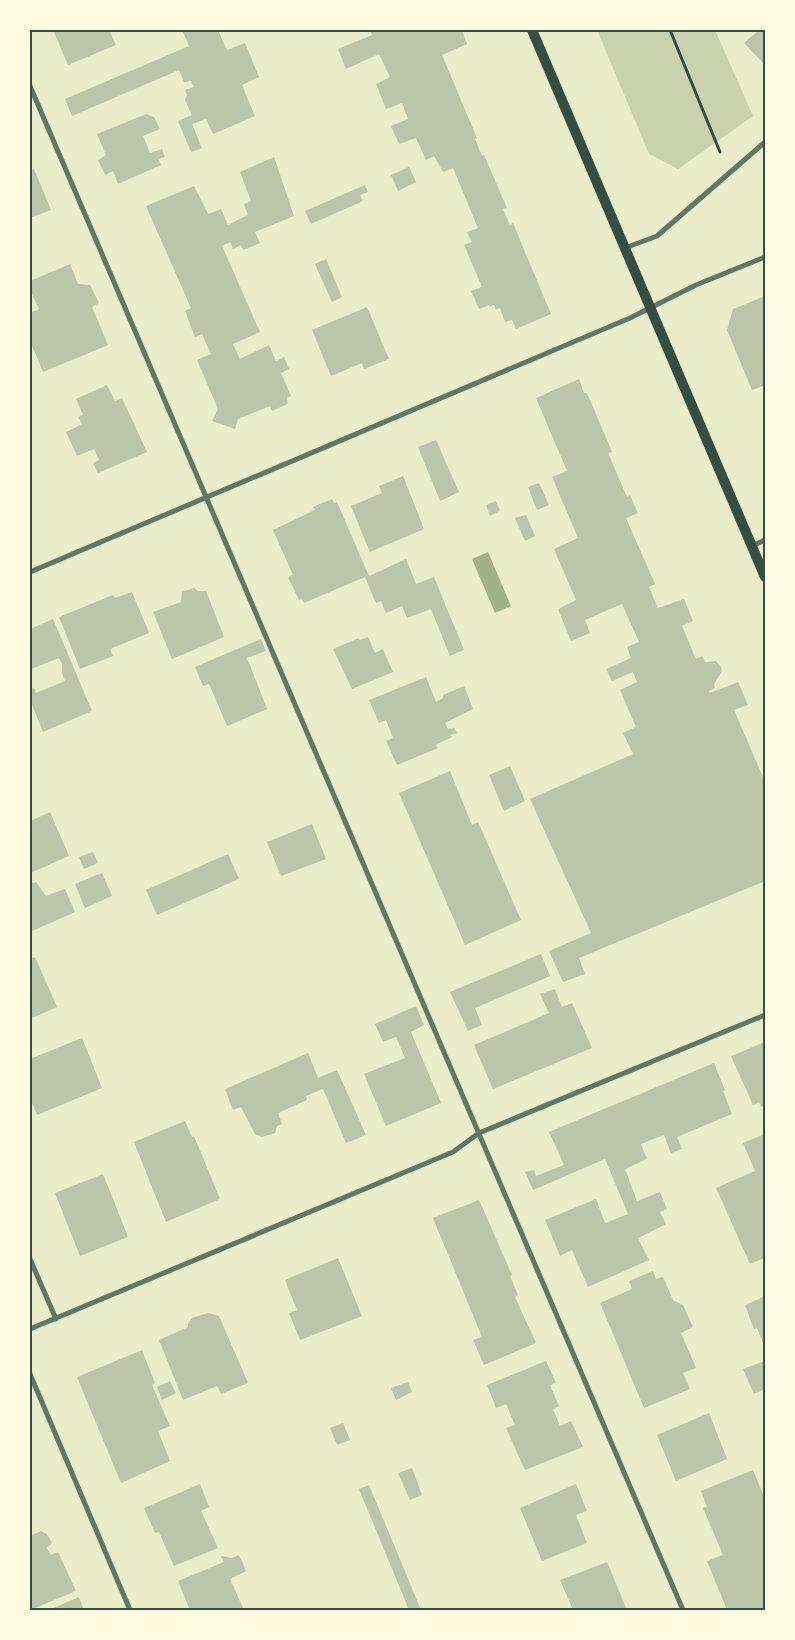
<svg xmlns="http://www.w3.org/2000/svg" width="795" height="1640" font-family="Helvetica,sans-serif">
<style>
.green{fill:#cad2ad}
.water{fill:#a3b18a}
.building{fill:#bcc5a7}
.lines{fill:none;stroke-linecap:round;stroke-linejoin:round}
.path{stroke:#344e41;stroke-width:3}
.minor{stroke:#617663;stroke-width:5}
.secondary{stroke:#344e41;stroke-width:10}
.neatline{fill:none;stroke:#344e41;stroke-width:2}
</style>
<rect width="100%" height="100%" fill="#e9edc9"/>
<path class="green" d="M597,30h118l38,86 -75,53 -29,-15z"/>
<path class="water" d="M488,552l23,54 -16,7 -23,-54z"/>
<path class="building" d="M53,30h56l7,15 -48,20z
M182,30h36l9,20 18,-7 14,34 -17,8 13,31 -42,18 -7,-15 -14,5 10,24 -11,4 -13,-31 14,-6 -7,-15 2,-5 -2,-5 9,-3 -3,-6 -7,1 -5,-12 -107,46 -7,-17 124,-53z
M370,30h92l5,14 -25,11 35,83 -2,1 7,17 2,-1 23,53 -4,1 7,16 3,-2 38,91 -35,15 -4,-9 -7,2 -5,-14 -4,2 -2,-5 -5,2v-2l-10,4 -8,-18 11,-4 -18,-42 8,-3 -5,-10 11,-4 -25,-60 -10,4 -9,-16 -8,4 -10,-22 -17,6 -8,-18 17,-7 -6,-16 -16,6 -10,-25 14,-7 -11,-23 -33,15 -8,-20 34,-14z
M759,30h6v35l-21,-22z
M146,114l8,3 6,12 -17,7 7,17 12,-4 3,8 -7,2 3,6 -43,19 -5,-13 -8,4 -7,-15 8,-5 -9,-21z
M274,157l20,59 -39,16 5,11 -17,7 -2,-5 -8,4 -3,-7 -8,4 38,86 -27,12 7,15 29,-14 7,16 8,-4 5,12 -8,4 10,23 -4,2 1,6 -16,7 -2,-5 -32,13 -3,10 -23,-8 6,-12 -21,-49 14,-6 -9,-20 -7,3 -10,-26 6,-3 -45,-102 48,-20 14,28 13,-5 7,16 20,-10 -4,-11 7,-3 -11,-29z
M409,167l7,15 -18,9 -7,-16z
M34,169l17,41 -21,8v-47z
M365,185l3,7 -8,3 3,6 -52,23 -6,-13z
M326,259l16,38 -10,5 -17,-38z
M70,264l8,20 12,1 9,18 -7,4 16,38 -65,27 -13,-31v-28l9,-4 -9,-19v-9z
M763,297l2,3v85l-13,5 -25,-60 6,-21z
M367,307l22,52 -25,10 -2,-6 -31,13 -19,-46z
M579,379l5,14h3l25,59 -4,1 19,44 3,-2 8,18 -12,5 29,66 -6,3 9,21 26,-9 9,22 -11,5 14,33 6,-3 3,6 11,-1 5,6 1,4 -8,13 1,4 -6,3 1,2 28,-11 10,23 -14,5 31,72v99l-186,77 6,16 -22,8 -14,-31 42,-18 -61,-134 103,-45 -10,-21 13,-6 -16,-37 17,-8 -4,-10 -21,9 -6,-12 25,-11 -4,-11 12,-5 -17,-38 -37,16 5,13 -19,8 -13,-32 18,-9 -22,-51 24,-11 -26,-61 15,-6 -31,-73z
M107,385l8,16 7,-3 25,54 -49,21 -5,-10 6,-3 -5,-11 -17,7 -11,-24 16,-8 -4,-7 5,-2 -7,-16z
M436,440l23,52 -19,9 -22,-54z
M403,476l21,53 -54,23 -19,-46 31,-13 -3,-7z
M539,483l10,22 -12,5 -9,-23z
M332,499l2,4 3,-1 32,74 37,-17 10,25 18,-7 30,73 -14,6 -19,-47 -24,9 -5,-12 -16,7 -5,-12 -5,2 -11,-26 -61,26 -2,-4 -3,1 -11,-23 5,-2 -20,-45 42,-20 -2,-3z
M496,501l4,10 -10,5 -4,-11z
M526,515l9,21 -10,5 -10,-23z
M194,588l4,3h8l18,46 -52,22 -19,-47 28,-10 1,-10z
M132,592l17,41 -39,16 3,7 -33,13 -21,-52 54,-22 2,3z
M53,619l39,92 -49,21 -13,-32v-11l4,-1 2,5 29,-12 -3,-8v-9l-3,-6 -28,11 -1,-40z
M368,637l7,16 8,-4 10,23 -41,17 -19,-40 26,-11 1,2z
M261,639l5,12 -19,7 20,51 -40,17 -18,-42 -6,2 -8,-19z
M426,677l10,25 7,-4v-3l21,-9 9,23 -28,14 3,6 6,-1 3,5 -7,2 2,2 -17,8 3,3 -41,17 -11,-24 7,-3 -7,-18 -7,3 -10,-23z
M510,766l15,35 -21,10 -15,-36z
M450,771l22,54 6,-3 43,98 -56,25 -66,-152z
M50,812l19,44 -39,17v-52z
M312,824l14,35 -45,17 -14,-34z
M93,852l5,11 -14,6 -5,-12z
M228,854l11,25 -82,36 -11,-25z
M102,873l10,23 -27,12 -10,-24z
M36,882l10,14 19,-7 10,23 -45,20v-48z
M541,954l9,22 -75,32 7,17 -14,6 -18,-39z
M35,957l22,50 -27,12v-60z
M555,989l7,18 10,-4 20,45 -99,41 -19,-44 75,-32 -9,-19z
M416,1006l8,19 -13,7 30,71 -55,23 -22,-52 41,-16 -9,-21 -13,5 -8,-18z
M82,1038l20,50 -65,27 -7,-17v-39z
M765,1042v63l-4,2 -2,-5 -6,3 -22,-49z
M308,1053l10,25 19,-8 29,65 -20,8 -23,-54 -17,7 1,4 -29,13 4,11 -5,2 -2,7 -13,4 -7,-3 -14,-27 -8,3 -8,-21z
M714,1063l11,27 -2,1 9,23 -55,23 5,12 -11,4 -7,-18 -23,9 6,15 -22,10 12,32 23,-9 7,17 -7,3 6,12 -28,14 11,22 -61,27 -16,-37 -12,6 -15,-36 51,-21 9,24 23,-9 -23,-55 -72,31 -8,-18 9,-2 2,6 28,-11 -15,-33z
M185,1121l7,16 2,-1 26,63 -54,23 -32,-80z
M765,1134v124l-15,6 -34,-76 39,-17 -12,-28z
M103,1174l25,63 -48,19 -25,-63z
M479,1200l33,75 -2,1 8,19 -3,2 21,46 -52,22 -11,-25 9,-3 -49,-119z
M338,1258l24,58 -62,24 -11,-27 8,-3 -12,-30z
M653,1271l3,8 7,-2 10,23 10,5 10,22 -12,6 15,35 -13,5 7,16 -46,19 -44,-105 32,-14 -3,-8z
M765,1296v52l-8,-20 -3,1 -9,-24z
M208,1313l11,3 29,67 -27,11 -4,-8 -34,14 -24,-60 29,-13v-3l4,-6z
M142,1350l13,33 -3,2 18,41 -12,5 12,30 -49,22 -44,-106z
M546,1361l10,22 -6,2 9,21 -6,3 7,17 11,-5 12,26 -58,23 -19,-42 9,-3 -9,-21 -10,4 -9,-23z
M765,1361v28l-11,5 -11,-25z
M170,1381l6,12 -14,7 -5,-13z
M408,1382l4,10 -16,8 -5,-12z
M709,1413l18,46 -51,22 -19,-46z
M343,1423l7,17 -13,5 -7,-17z
M412,1468l10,27 -12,5 -12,-27z
M753,1470l12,29v56l-2,1 2,5v49h-38l-20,-49 16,-6 -20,-47 4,-1 -6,-16z
M200,1484l9,23 -8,4 17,37 -44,18 -15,-34 -4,1 -11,-25z
M576,1484l11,27 -11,4 11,28 -45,18 -22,-53z
M369,1485l25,60 27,65h-12l-50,-121z
M41,1531l6,3 5,9 -5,5 4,7 7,-3 18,39 -46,19v-74z
M239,1555l7,16 -16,8 14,31h-54l-12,-29 46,-19 -3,-6 11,2z
M607,1562l20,48h-54l-13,-30z
M79,1597l5,13h-35z"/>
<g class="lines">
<path class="path" d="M670,30l50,122"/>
<path class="minor" d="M30,86l653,1524
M625,248l32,-12 108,-94
M752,546l13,-6
M30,572l600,-254 66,-33 69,-28
M30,1259l26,60
M30,1329l423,-177 26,-19 286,-118
M30,1374l100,236"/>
<path class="secondary" d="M532,30l233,547"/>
</g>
<rect width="795" height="1640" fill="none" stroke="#fefae0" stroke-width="62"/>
<rect x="31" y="31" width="733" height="1578" class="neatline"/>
</svg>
